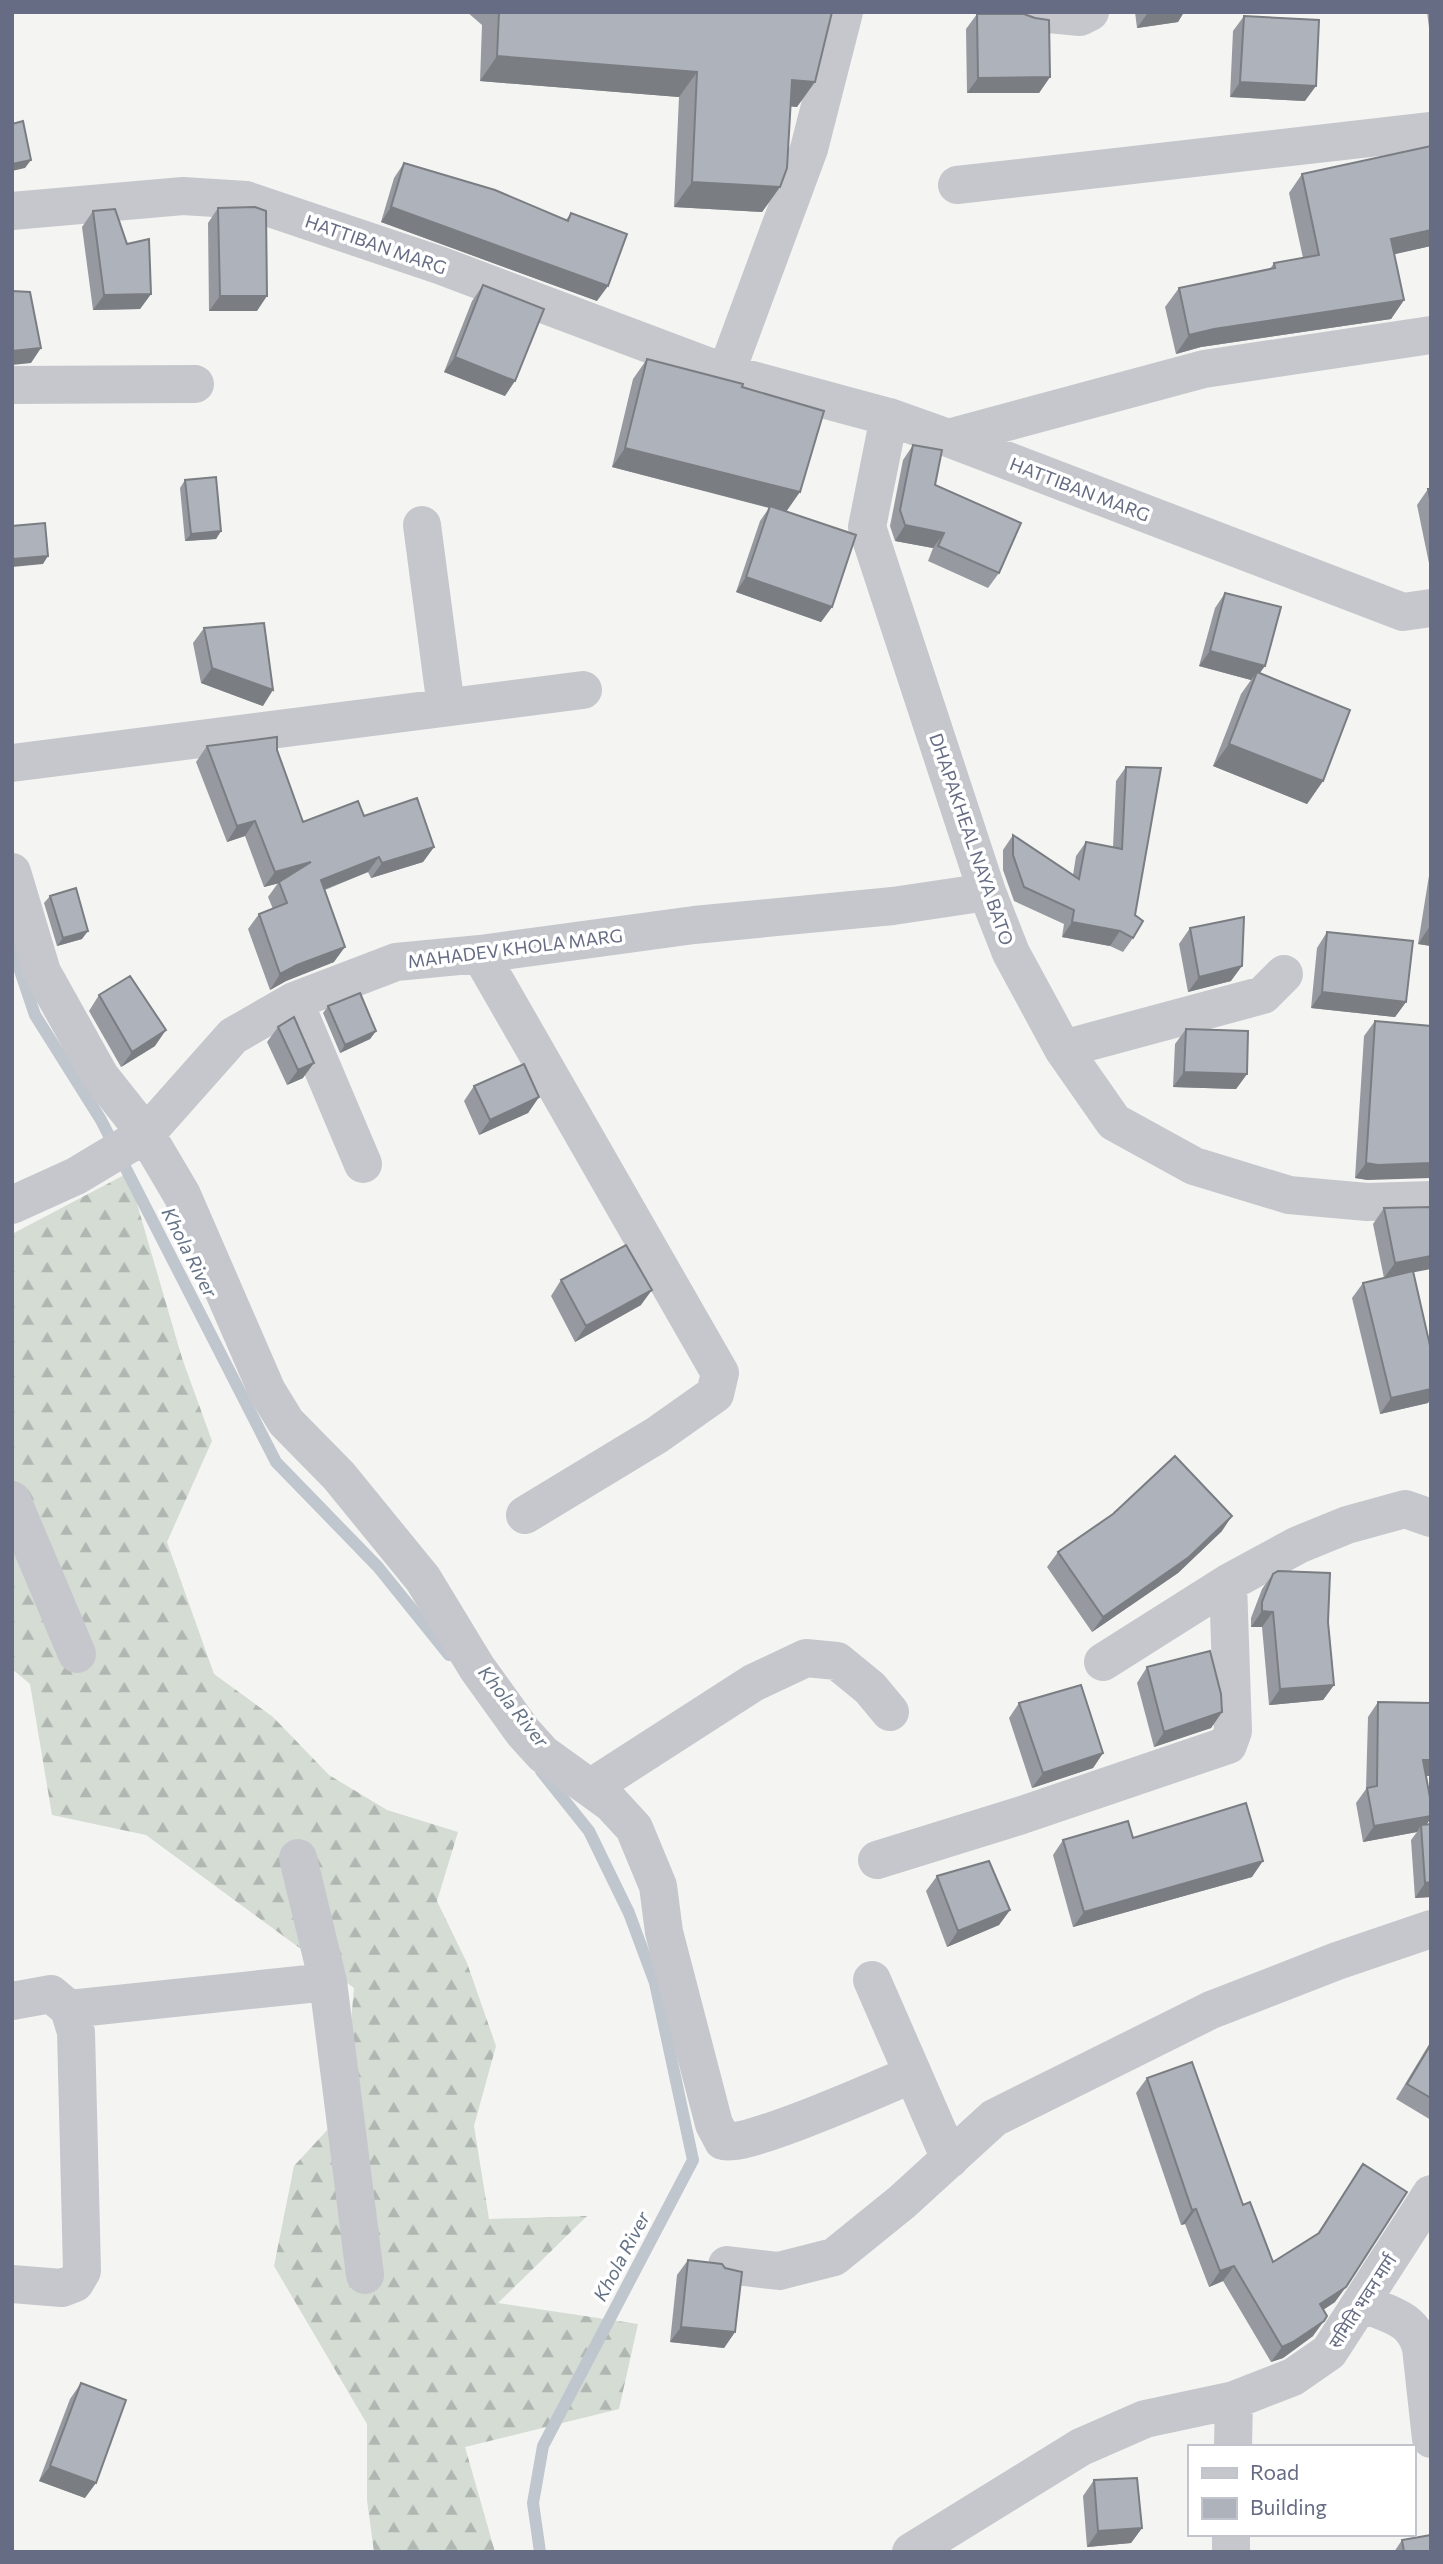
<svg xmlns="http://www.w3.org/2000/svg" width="1443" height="2564" font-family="Commissioner,'Noto Sans Devanagari',sans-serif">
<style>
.forest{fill:url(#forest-firs)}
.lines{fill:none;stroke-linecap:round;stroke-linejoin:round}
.stream{stroke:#c0c6ce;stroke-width:12}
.minor{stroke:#c6c7cc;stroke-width:38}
.wall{fill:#9699a0}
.shaded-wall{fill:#7a7d82}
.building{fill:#aeb2ba;stroke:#7a7d82;stroke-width:2}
.labels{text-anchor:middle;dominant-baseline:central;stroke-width:7;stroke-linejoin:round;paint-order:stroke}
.street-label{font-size:18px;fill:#656c83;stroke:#fff}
.water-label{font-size:19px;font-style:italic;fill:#657386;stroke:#fff}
</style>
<defs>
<pattern id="forest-firs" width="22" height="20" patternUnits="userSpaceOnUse" patternTransform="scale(1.75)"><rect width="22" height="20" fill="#d4dcd3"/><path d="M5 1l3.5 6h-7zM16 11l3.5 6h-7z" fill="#b0b6b1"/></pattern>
</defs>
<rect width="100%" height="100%" fill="#f4f5f2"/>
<path class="forest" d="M128,1173l54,185 30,83 -45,101 47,132 59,43 56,58 58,35 71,22 -21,69 30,62 29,83 -22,80 15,93 98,-3 -89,87 140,21 -19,85 -154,38 30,105h-121l-7,-52v-76l-93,-158 20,-100 49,-53 11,-125 -208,-153 -94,-20 -22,-131 -18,-15v-435z"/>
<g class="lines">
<path class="stream" d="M12,947l23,68 66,105 175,342 102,105 71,88
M540,2552l-7,-49 10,-57 150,-286 -38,-177 -26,-70 -40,-82 -48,-60"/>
<path class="minor" d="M1027,12l53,5 10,-5
M957,185l474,-54
M12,211l171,-15 63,4 193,65 287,108 163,44 59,21 455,174 28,-4
M726,373l83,-224 35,-137
M12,385l183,-1
M889,417l-22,110 120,365 24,61 52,96 51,73 80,44 95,29 78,7 64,-2
M948,438l256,-69 227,-34
M422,525l24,182
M12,763l571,-73
M12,872l30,100 58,104 46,58 87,-98 61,-35 102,-39 84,-8 214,-29 199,-19 94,-14
M480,954l240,419 -5,21 -58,41 -132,80
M294,1001l69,163
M1063,1049l200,-54 21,-21
M12,1205l64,-29 70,-42 36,61 85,196 19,31 53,54 84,103 54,89 46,64 20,22 68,49 23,25 24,58 6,46 50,192 9,17c21,8 161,-55 190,-67
M12,1500l65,154
M1103,1662l125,-79 70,-38 49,-20 58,-16 26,9
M590,1788l163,-105 53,-25 31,3 33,27 20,24
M298,1858l30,124 37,293
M877,1860l142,-44 209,-71 5,-14 -5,-148
M872,1980l78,179
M12,2001l39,-7 18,15 7,23 6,239 -7,12 -13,5 -50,-4
M69,2009l259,-27
M727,2265l52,6 55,-14 68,-55 92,-84 217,-108 126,-49 94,-32
M1362,2303c27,12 51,14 59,45l10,91
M1233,2447l1,-47
M911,2552l170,-105 64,-28 89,-19 59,-23 36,-25 102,-158
M1231,2552v-18"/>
</g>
<path class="wall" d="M467,12h365l-35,95 -7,-1 -10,81 -18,25 -88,-5 5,-110 -199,-16 2,-56z
M1135,12h49l-6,10 -41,6z
M1427,12h4v31z
M977,14l73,63 -11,16h-72l-1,-64z
M1244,16l61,85 -75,-4 3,-66z
M404,163l162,57 5,-7 26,88 -216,-79 13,-44z
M1302,174l129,72 -37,8 10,46 -13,19 -190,28 -25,7 -11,-47 14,-19 91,-19 4,-6 29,-5 -14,-65z
M218,208l39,103h-48l-1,-88z
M93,211l34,33 24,50 -11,15 -47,1 -11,-83z
M483,285l22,111 -61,-24 28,-71z
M647,359l95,28 45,125 45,95 -11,15 -85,-30 24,-71 9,-13 -157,-41 21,-88z
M913,445l22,40 64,88 -11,15 -60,-27 5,-13 -38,-7 -5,-15 13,-66z
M185,480l36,51 -5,8 -31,2 -5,-53z
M1428,489h3v84l-14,-68z
M1225,593l35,80 63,108 -16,23 -94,-38 28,-72 10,-14 -52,-14 16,-58z
M204,628l59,78 -62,-23 -8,-40z
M207,746l70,4 26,72 61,-6 70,31 -11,15 -52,16 -3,-6 -43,18 9,72 -48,19 -16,9 -22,-61 11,-15 14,-5 -5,-12 10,-14 -14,4 -19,-51 -18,6 -31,-80z
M1126,767l9,148 -2,23 -10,14 -13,-6 -48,-9 2,-13 -50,-23 -11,-31v-20l10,-15 60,40 3,-19 10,-14 27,5 3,-66z
M1431,863v83l-13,-2z
M50,896l32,43 -25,7 -13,-43z
M1190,928l41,53 -43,11 -9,-48z
M1327,932l79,70 -11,15 -84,-9 6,-60z
M99,995l56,51 -34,21 -32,-56z
M328,1006l48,25 -6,8 -30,14 -17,-40z
M1375,1021l-7,159 -13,-2 9,-142z
M278,1027l25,51 -16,7 -20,-43z
M1186,1029l61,45 -11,15 -63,-2 2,-43z
M474,1086l65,11 -11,16 -49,22 -15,-34z
M1384,1208l29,65 15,130 -48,11 -28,-116 11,-15 21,-5 -11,-54z
M561,1280l80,25 -66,37 -24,-46z
M1222,1531l-44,42 -86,59 -45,-65 11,-15z
M1273,1574l55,48 6,63 -11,15 -54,5 -7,-78h-11v-9l11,-29z
M1147,1667l75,45 -11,16 -57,19 -17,-64z
M1378,1702l53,74h-5l5,28v14l-5,7 5,-1v73l-16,1 -4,-58 6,-8 -54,10 -7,-39 10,-14 2,-72z
M1019,1703l84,50 -10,15 -61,20 -23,-70z
M1133,1838l119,39 -179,50 -20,-72 10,-15z
M937,1876l73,34 -11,15 -52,22 -21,-56z
M1431,2041v79l-35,-21z
M1147,2078l96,127 30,57 44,-28 46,-70 -28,138 -12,8 -10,26 -30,22 -12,4 -48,-81 -14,6 -24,-63 -4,1 -45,-132z
M688,2260l47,72 -11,16 -54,-6 7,-67z
M81,2383l4,115 -46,-17 31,-82z
M1094,2480l48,48 -11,15 -44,4 -4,-51z
M1402,2540l29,12h-37z"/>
<path class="shaded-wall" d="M1159,12h25l-6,10 -41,6 10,-14z
M497,56l200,16 -18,25 -199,-16z
M1050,77l-11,16h-72l11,-15z
M792,80l23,2 -18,25 -23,-2z
M1240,82l76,4 -11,15 -75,-4z
M31,160l-6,8 -13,3v-7z
M692,182l88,5 -18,25 -88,-5z
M391,207l217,79 -11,15 -216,-79z
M1431,230v16l-53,12 13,-19z
M151,294l-11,15 -47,1 11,-15z
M220,296h47l-10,15h-48z
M1404,300l-13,19 -190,28 -25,7 13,-19 25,-6z
M41,348l-10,15 -19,2v-14z
M455,357l60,24 -10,15 -61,-24z
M625,448l175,44 -14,20 -174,-45z
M905,525l39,8 -11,15 -38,-7z
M221,531l-5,8 -31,2 6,-7z
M48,556l-5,8 -31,3v-8z
M746,577l86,30 -11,15 -85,-30z
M1210,651l55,15 -11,15 3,-9 -6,8 -52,-14z
M212,668l61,22 -10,16 -62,-23z
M1229,744l94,37 -16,23 -94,-38z
M255,821l-10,15 -18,6 10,-16z
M434,847l-11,15 -52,16 11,-15z
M379,857l-11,15 -58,23 11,-15z
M311,862l-11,16 -36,9 11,-15z
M1072,922l48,9 -10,15 -48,-9z
M1430,926l1,20 -13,-2z
M88,931l-6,8 -25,7 6,-8z
M345,947l-11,15 -48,19 -16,9 10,-16 17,-9z
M1242,966l-11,15 -43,11 11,-15z
M1322,992l84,10 -11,15 -84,-9z
M166,1030l-11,16 -34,21 11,-15z
M376,1031l-6,8 -30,14 5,-8z
M314,1063l-11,15 -16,7 11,-15z
M1184,1072l63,2 -11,15 -63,-2z
M539,1097l-11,16 -49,22 11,-15z
M1366,1163h65v15l-63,2 -13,-2z
M1431,1256v13l-47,9 11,-15z
M652,1290l-11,15 -66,37 11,-16z
M1431,1389v10l-3,4 -48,11 11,-16z
M1232,1516l-10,15 -44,42 -86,59 11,-15z
M1262,1611l11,1 -11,15h-11z
M1334,1685l-11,15 -54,5 11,-16z
M1222,1712l-11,16 -57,19 10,-15z
M1103,1753l-10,15 -61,20 11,-15z
M1423,1760h8v16l-19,-1z
M1431,1816v2l-9,13 -1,-6 -4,7 -54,10 11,-16z
M1263,1861l-11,16 -179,50 11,-15z
M1431,1882v15l-16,1 10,-15z
M1010,1910l-11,15 -52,22 11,-16z
M1196,2209l-11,15 -4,1 11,-15z
M1234,2266l-11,15 -14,6 11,-16z
M1346,2287l-11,15 -26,17 11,-15z
M1324,2321l-11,15 -30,22 -12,4 11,-15z
M681,2327l54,5 -11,16 -54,-6z
M50,2466l46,17 -11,15 -46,-17z
M1142,2528l-11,15 -44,4 11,-16z"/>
<path class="building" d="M499,12h333l-17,70 -23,-2 -5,88 -7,19 -88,-5 5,-110 -200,-16z
M977,14h47l11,4 14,2 1,57 -72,1z
M1244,16l75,4 -3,66 -76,-4z
M23,121l8,39 -19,4v-40z
M1431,146v84l-40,9 13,61 -190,29 -25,6 -10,-47 96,-20 -1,-5 45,-8 -17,-81z
M404,163l91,27 73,31 3,-8 56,21 -19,52 -217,-79z
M255,207l11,4 1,85h-47l-2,-88z
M115,209l12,35 22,-5 2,55 -47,1 -11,-84z
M483,285l61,24 -29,72 -60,-24z
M12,291l18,1 11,56 -29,3z
M647,359l96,25 -1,3 82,24 -24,81 -175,-44z
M913,445l29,5 -7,35 86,38 -22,50 -61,-27 6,-13 -39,-8 -5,-15z
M216,477l5,54 -30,3 -6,-54z
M1428,489h3v15z
M770,506l86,29 -24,72 -86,-30z
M45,523l3,33 -36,3v-33z
M1225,593l56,14 -16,59 -55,-15z
M264,623l9,67 -61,-22 -8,-40z
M1257,672l93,38 -27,71 -94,-37z
M277,737v13l26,72 55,-21 6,15 53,-18 17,49 -52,16 -3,-6 -58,23 24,67 -48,18 -17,9 -21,-60 28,-11 -8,-21 32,-20 -36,10 -20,-51 -18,5 -30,-80z
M1126,767l35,1 -26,147 8,6 -10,17 -13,-7 -48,-9 2,-12 -50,-23 -11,-32v-20l66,44 7,-37 36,7z
M76,888l12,43 -25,7 -13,-42z
M1244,917l-2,49 -43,11 -9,-49z
M1327,932l86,9 -7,61 -84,-10z
M130,976l36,54 -34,22 -33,-57z
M360,993l16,38 -31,14 -17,-39z
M294,1017l20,46 -16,7 -20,-43z
M1375,1021l56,5v137l-53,2 -12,-2z
M1186,1029l62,2 -1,43 -63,-2z
M524,1064l15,33 -49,23 -16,-34z
M1431,1207v49l-36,7 -11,-55z
M626,1245l26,45 -66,36 -25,-46z
M1413,1271l18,79v39l-40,9 -28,-115z
M1175,1456l57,60 -43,41 -86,60 -45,-65 55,-38z
M1278,1571l52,2 -2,49 6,63 -54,4 -7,-77 -11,-1v-9l11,-28z
M1210,1651l11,43 1,18 -58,20 -17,-65z
M1081,1685l22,68 -60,20 -24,-70z
M1378,1702l53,1v57h-8l8,43v13l-57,10 -7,-38 10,-2z
M1246,1803l17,58 -179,51 -21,-72 65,-19 5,17z
M1431,1824v58l-6,1 -4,-58z
M989,1861l21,49 -52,21 -21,-55z
M1431,2044v54l-24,-14z
M1192,2062l51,143 7,-3 23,60 46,-29 44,-69 44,28 -61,95 -26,17 7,12 -3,5 -31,21 -11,5 -48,-81 -14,5 -24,-62 -4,1 -45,-132z
M688,2260l34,4 3,4 17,4 -7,60 -54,-5z
M81,2383l45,17 -30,83 -46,-17z
M1137,2478l5,50 -44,3 -4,-51z
M1431,2535v17h-27l-2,-12z"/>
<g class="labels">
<g class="street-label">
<text transform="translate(376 244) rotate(19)">HATTIBAN MARG</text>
<text transform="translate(1080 489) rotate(21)">HATTIBAN MARG</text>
<text transform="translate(972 839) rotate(71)">DHAPAKHEAL NAYA BATO</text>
<text transform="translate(515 948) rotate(-7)">MAHADEV KHOLA MARG</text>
<text transform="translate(1362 2301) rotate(-57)">समिति भवन मार्ग</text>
</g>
<g class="water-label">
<text transform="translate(190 1252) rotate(63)">Khola River</text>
<text transform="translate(514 1706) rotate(51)">Khola River</text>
<text transform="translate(621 2256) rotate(-62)">Khola River</text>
</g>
</g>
<rect width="1443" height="2564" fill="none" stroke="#656c83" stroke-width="28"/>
<rect x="1188" y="2445" width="228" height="91" fill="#ffffff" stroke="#c1c4cd" stroke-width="2"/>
<rect x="1202" y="2468" width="35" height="10" fill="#c6c7cc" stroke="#c1c4cd" stroke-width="2"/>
<text x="1250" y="2480" font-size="21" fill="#656c83">Road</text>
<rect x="1202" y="2498" width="35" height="21" fill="#aeb2ba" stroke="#c1c4cd" stroke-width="2"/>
<text x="1250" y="2515" font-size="21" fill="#656c83">Building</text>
</svg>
